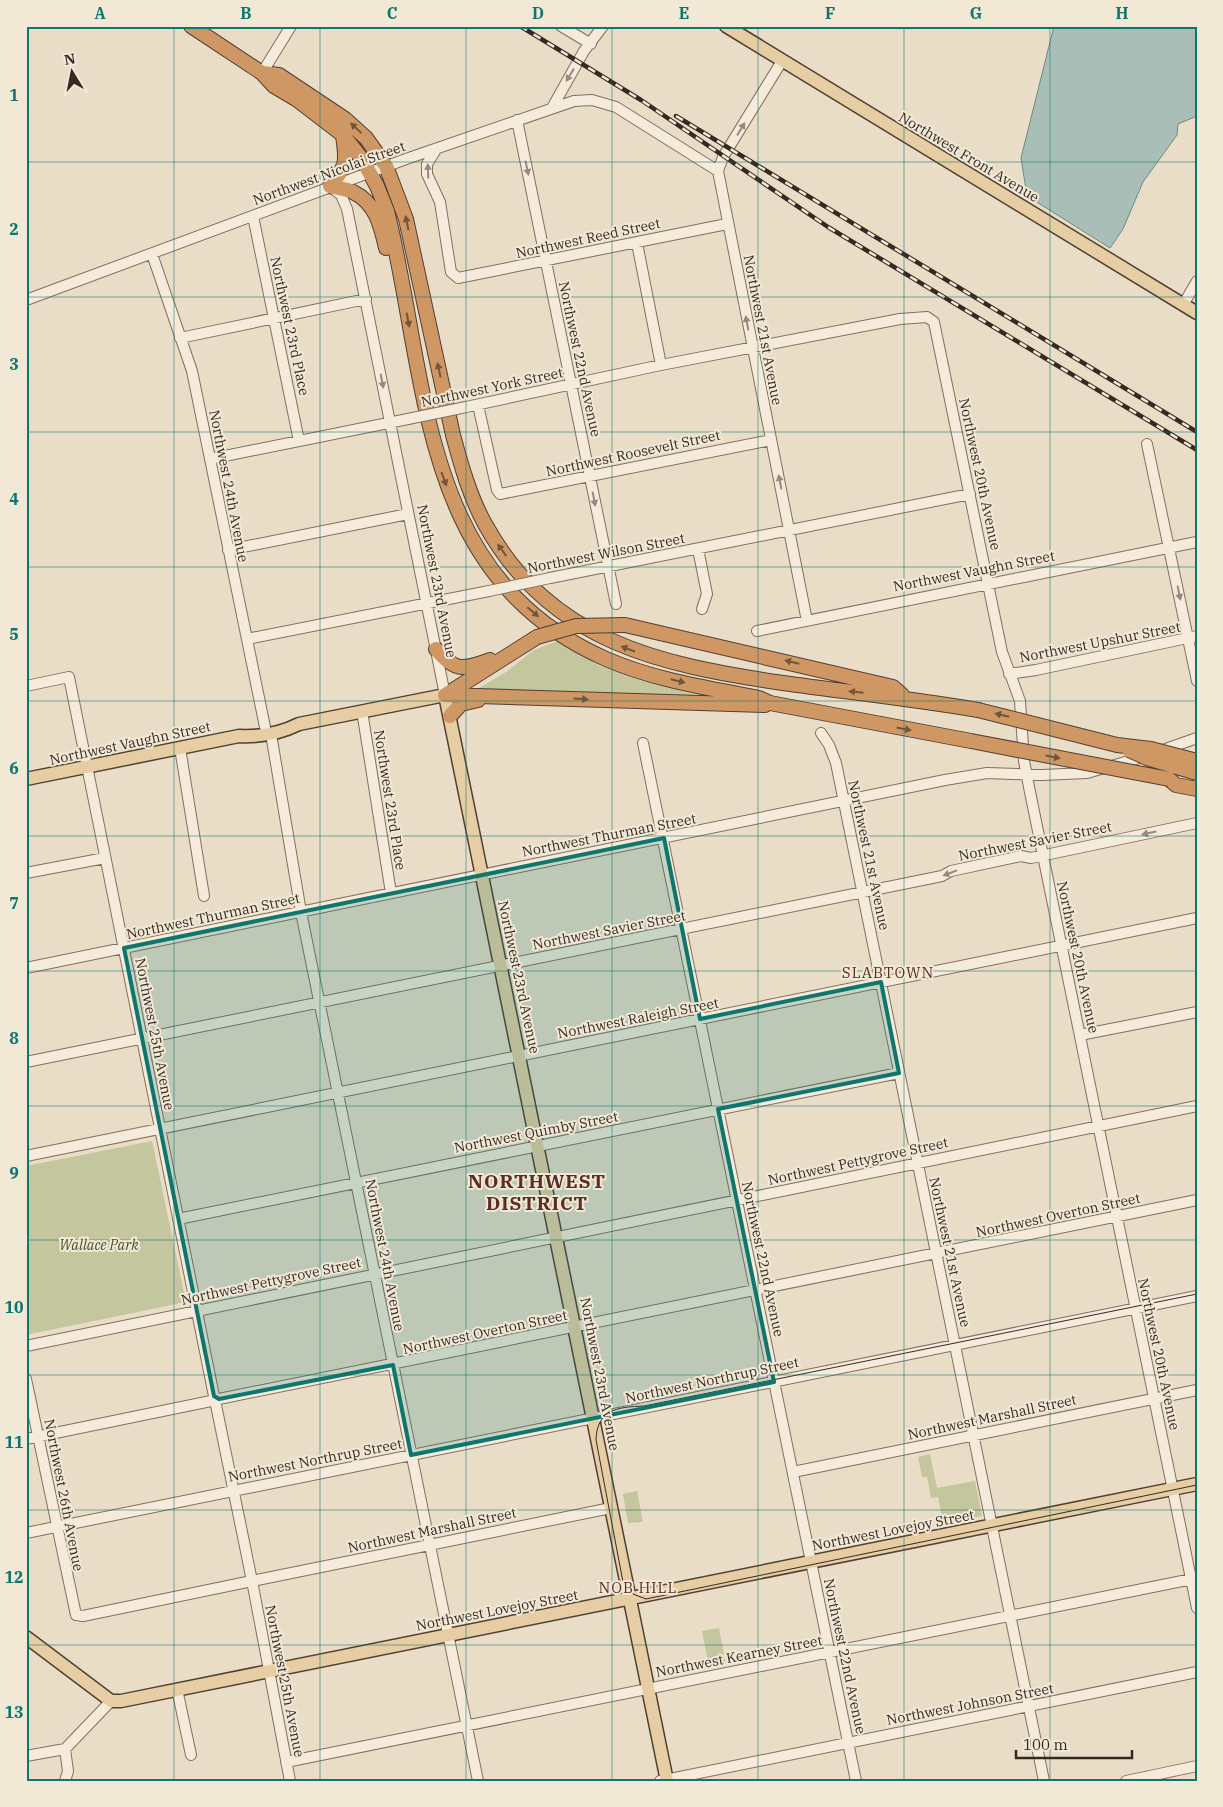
<svg xmlns="http://www.w3.org/2000/svg" width="1223" height="1807" font-family="'IBM Plex Serif',serif">
<style>
.green{fill:#c4c69d}
.water{fill:#a8beb6;stroke:#708b82}
.lines{fill:none;stroke-linecap:round;stroke-linejoin:round}
.minor-casing{stroke:#836f5f;stroke-width:12}
.major-casing{stroke:#513f33;stroke-width:15}
.highway-casing{stroke:#513f33;stroke-width:16}
.minor{stroke:#f5ebda;stroke-width:10}
.major{stroke:#e7cda4;stroke-width:12}
.highway{stroke:#ce9763;stroke-width:14}
.tram{stroke:#352921;stroke-width:1}
.rail-casing{stroke:#352921;stroke-width:4.5}
.rail{stroke:#f1e8d6;stroke-width:2.5;stroke-dasharray:8;stroke-linecap:butt}
.minor-bridge-casing{stroke:#836f5f;stroke-width:12;stroke-linecap:butt}
.highway-bridge-casing{stroke:#513f33;stroke-width:16;stroke-linecap:butt}
.minor-bridge{stroke:#f5ebda;stroke-width:10}
.highway-bridge{stroke:#ce9763;stroke-width:14}
.oneway{fill:#958a7e}
.oneway2{fill:#72553b}
.marked{fill:#0f766e;fill-opacity:0.2;stroke:#0f766e;stroke-width:4;stroke-linejoin:round}
.grid{fill:none;stroke:#0f766e;stroke-width:1;stroke-opacity:0.55}
.labels{text-anchor:middle;dominant-baseline:central;stroke-width:4;stroke-linejoin:round;paint-order:stroke}
.street-label{font-size:14px;fill:#352921;stroke:#f1e8d6}
.park-label{font-size:14px;font-style:italic;fill:#484f2a;stroke:#f1e8d6}
.neighbourhood-label{font-size:15px;letter-spacing:1px;fill:#5d2d25;stroke:#f1e8d6}
.district-label{font-size:19px;font-weight:bold;letter-spacing:1px;fill:#5d2d25;stroke:#f1e8d6}
.neatline{fill:none;stroke:#0f766e;stroke-width:2}
.grid-label{font-size:16px;text-anchor:middle;font-weight:bold;fill:#0f766e}
</style>
<rect width="100%" height="100%" fill="#e9ddc8"/>
<path class="green" d="M557,641l43,25 38,14 58,15 -222,-4 32,-19 28,-22z
M152,1141l34,161 -160,33v-169z
M930,1454l7,34 38,-7 7,35 -43,9 -1,-7 4,-1 -4,-20 -7,1 -4,-21h-5l-4,-20z
M637,1491l6,31 -15,1 -5,-29z
M719,1628l7,36 -17,3 -7,-36z"/>
<path class="water" d="M1054,26h143v90l-19,8 -1,11 -34,47 -20,47 -13,19 -83,-52 -6,-38z"/>
<g class="lines">
<g class="minor-casing">
<path id="minor" d="M561,26l30,18
M782,61l-59,96 -5,14 89,450
M262,73l29,-47
M552,108l32,-57 19,-25
M517,120l99,484
M437,148l-10,16v10l13,28 11,70 7,6 269,-54
M331,187l10,8 6,14 98,486
M253,216l46,225
M637,243l24,122
M152,254l40,117 73,356
M26,300l380,-141 168,-58 18,-1 24,7 102,64
M1183,305l14,-24
M180,338l186,-39
M478,405l19,85 3,4 271,-54
M466,407l195,-42 239,-46 27,-2 7,5 68,330 18,49 4,60 6,31 167,816
M1147,444l50,237
M210,459l198,-40
M698,549l9,45 -5,15
M228,550l180,-36
M550,578l420,-84
M757,631l440,-89
M247,639l242,-48
M1009,674l27,-4 161,-34
M26,686l43,-9 145,719
M362,711l29,182
M821,733l8,12 7,18 208,1018
M271,734l30,178 177,869
M643,743l213,1038
M180,748l24,148
M1160,751l37,-13
M26,873l79,-15
M26,968l919,-188 42,-7 55,2 45,-2 59,-17
M1080,1035l117,-23
M26,1062l916,-186 9,-5 70,-15 10,2 166,-35
M26,1156l1171,-238
M178,1219l721,-146
M26,1346l1171,-240
M26,1379l50,236 7,1 164,-34
M219,1399l978,-199
M216,1405l35,171
M26,1439l185,-38
M793,1472l404,-82
M26,1533l1171,-237
M257,1580l354,-72
M253,1586l37,195
M177,1689l14,66
M65,1749l3,22 -3,10
M26,1756l39,-7 46,-48
M286,1762l911,-184
M660,1781l537,-109
M1126,1781l71,-15"/>
</g>
<g class="major-casing">
<path id="major" d="M726,26l471,287
M26,779l213,-43c21,1 42,-3 60,-12l146,-29 222,1086
M26,1637l85,64h10l1076,-217"/>
</g>
<g class="highway-casing">
<path id="highway" d="M191,26l71,47 12,13 22,13 47,36 19,24 15,27 10,25c42,168 30,365 219,448 48,21 102,29 153,39l11,5 201,38
M262,73l17,2 66,44 21,19 20,28 20,53 47,216c8,30 17,62 32,89 65,118 175,141 298,159 65,9 130,16 195,27
M343,136c4,26 4,30 -13,50 7,2 16,3 23,6 23,11 28,34 33,56
M625,625l268,62 9,8
M436,649c19,23 28,21 54,11
M447,694l90,-57
M445,695l320,10
M450,716l11,-12 17,-4
M1169,779l7,6 21,4"/>
</g>
<use href="#minor" class="minor"/>
<use href="#major" class="major"/>
<use href="#highway" class="highway"/>
<path class="tram" d="M1197,1294l-553,112c-26,1 -47,3 -48,34l27,142 10,12 13,5 551,-114"/>
<g class="rail-casing">
<path id="rail" d="M520,26l121,74 187,127 369,223
M676,116l521,316"/>
</g>
<use href="#rail" class="rail"/>
<g class="minor-bridge-casing">
<path id="minor-bridge" d="M408,419l58,-12
M489,591l61,-13"/>
</g>
<g class="highway-bridge-casing">
<path id="highway-bridge" d="M537,637l39,-11 49,-1
M978,710l139,35 34,4 46,12
M971,741l198,38
M1129,750l18,8 50,15"/>
</g>
<use href="#minor-bridge" class="minor-bridge"/>
<use href="#highway-bridge" class="highway-bridge"/>
</g>
<defs><path id="oneway-solid" d="M-6-.8H1V-3.2L6.5 0L1 3.2V.8H-6Z" transform="scale(1.25)"/></defs>
<g class="oneway">
<use href="#oneway-solid" transform="translate(570 75) rotate(122)"/>
<use href="#oneway-solid" transform="translate(741 129) rotate(-59)"/>
<use href="#oneway-solid" transform="translate(527 168) rotate(78)"/>
<use href="#oneway-solid" transform="translate(428 171) rotate(-92)"/>
<use href="#oneway-solid" transform="translate(747 323) rotate(-101)"/>
<use href="#oneway-solid" transform="translate(382 381) rotate(79)"/>
<use href="#oneway-solid" transform="translate(780 482) rotate(-101)"/>
<use href="#oneway-solid" transform="translate(594 499) rotate(79)"/>
<use href="#oneway-solid" transform="translate(1179 593) rotate(79)"/>
<use href="#oneway-solid" transform="translate(1149 833) rotate(168)"/>
<use href="#oneway-solid" transform="translate(950 873) rotate(159)"/>
</g>
<g class="oneway2">
<use href="#oneway-solid" transform="translate(356 128) rotate(-137)"/>
<use href="#oneway-solid" transform="translate(407 223) rotate(-102)"/>
<use href="#oneway-solid" transform="translate(408 320) rotate(79)"/>
<use href="#oneway-solid" transform="translate(439 370) rotate(-102)"/>
<use href="#oneway-solid" transform="translate(444 479) rotate(70)"/>
<use href="#oneway-solid" transform="translate(502 550) rotate(-126)"/>
<use href="#oneway-solid" transform="translate(533 612) rotate(40)"/>
<use href="#oneway-solid" transform="translate(628 649) rotate(-159)"/>
<use href="#oneway-solid" transform="translate(792 662) rotate(-167)"/>
<use href="#oneway-solid" transform="translate(678 681) rotate(13)"/>
<use href="#oneway-solid" transform="translate(856 692) rotate(-174)"/>
<use href="#oneway-solid" transform="translate(581 699) rotate(3)"/>
<use href="#oneway-solid" transform="translate(1002 715) rotate(-167)"/>
<use href="#oneway-solid" transform="translate(904 729) rotate(11)"/>
<use href="#oneway-solid" transform="translate(1053 757) rotate(11)"/>
</g>
<path class="marked" d="M664,838l36,181 181,-37 18,91 -181,36 56,273 -363,73 -18,-90 -174,34 -5,-3 -90,-448z"/>
<path class="grid" d="M174,26v1755M320,26v1755M466,26v1755M612,26v1755M758,26v1755M904,26v1755M1050,26v1755M26,162h1171M26,297h1171M26,432h1171M26,567h1171M26,701h1171M26,836h1171M26,971h1171M26,1106h1171M26,1240h1171M26,1375h1171M26,1510h1171M26,1645h1171"/>
<g class="labels">
<g class="street-label">
<text transform="translate(969 157) rotate(31)">Northwest Front Avenue</text>
<text transform="translate(329 173) rotate(-20)">Northwest Nicolai Street</text>
<text transform="translate(588 238) rotate(-12)">Northwest Reed Street</text>
<text transform="translate(290 326) rotate(78)">Northwest 23rd Place</text>
<text transform="translate(763 330) rotate(79)">Northwest 21st Avenue</text>
<text transform="translate(580 359) rotate(78)">Northwest 22nd Avenue</text>
<text transform="translate(492 387) rotate(-12)">Northwest York Street</text>
<text transform="translate(633 453) rotate(-12)">Northwest Roosevelt Street</text>
<text transform="translate(980 474) rotate(78)">Northwest 20th Avenue</text>
<text transform="translate(229 486) rotate(79)">Northwest 24th Avenue</text>
<text transform="translate(606 553) rotate(-11)">Northwest Wilson Street</text>
<text transform="translate(974 571) rotate(-11)">Northwest Vaughn Street</text>
<text transform="translate(437 581) rotate(79)">Northwest 23rd Avenue</text>
<text transform="translate(1100 642) rotate(-11)">Northwest Upshur Street</text>
<text transform="translate(130 743) rotate(-12)">Northwest Vaughn Street</text>
<text transform="translate(390 800) rotate(81)">Northwest 23rd Place</text>
<text transform="translate(609 835) rotate(-11)">Northwest Thurman Street</text>
<text transform="translate(1035 841) rotate(-11)">Northwest Savier Street</text>
<text transform="translate(869 855) rotate(78)">Northwest 21st Avenue</text>
<text transform="translate(213 916) rotate(-12)">Northwest Thurman Street</text>
<text transform="translate(609 930) rotate(-11)">Northwest Savier Street</text>
<text transform="translate(1078 957) rotate(78)">Northwest 20th Avenue</text>
<text transform="translate(519 977) rotate(78)">Northwest 23rd Avenue</text>
<text transform="translate(638 1018) rotate(-11)">Northwest Raleigh Street</text>
<text transform="translate(155 1034) rotate(79)">Northwest 25th Avenue</text>
<text transform="translate(536 1132) rotate(-11)">Northwest Quimby Street</text>
<text transform="translate(858 1161) rotate(-12)">Northwest Pettygrove Street</text>
<text transform="translate(1058 1215) rotate(-12)">Northwest Overton Street</text>
<text transform="translate(950 1252) rotate(78)">Northwest 21st Avenue</text>
<text transform="translate(385 1255) rotate(79)">Northwest 24th Avenue</text>
<text transform="translate(763 1259) rotate(78)">Northwest 22nd Avenue</text>
<text transform="translate(271 1281) rotate(-12)">Northwest Pettygrove Street</text>
<text transform="translate(485 1332) rotate(-12)">Northwest Overton Street</text>
<text transform="translate(1159 1354) rotate(78)">Northwest 20th Avenue</text>
<text transform="translate(600 1374) rotate(79)">Northwest 23rd Avenue</text>
<text transform="translate(712 1380) rotate(-12)">Northwest Northrup Street</text>
<text transform="translate(992 1417) rotate(-12)">Northwest Marshall Street</text>
<text transform="translate(315 1460) rotate(-11)">Northwest Northrup Street</text>
<text transform="translate(64 1495) rotate(79)">Northwest 26th Avenue</text>
<text transform="translate(432 1530) rotate(-12)">Northwest Marshall Street</text>
<text transform="translate(893 1530) rotate(-11)">Northwest Lovejoy Street</text>
<text transform="translate(497 1610) rotate(-11)">Northwest Lovejoy Street</text>
<text transform="translate(739 1656) rotate(-11)">Northwest Kearney Street</text>
<text transform="translate(845 1656) rotate(78)">Northwest 22nd Avenue</text>
<text transform="translate(285 1681) rotate(79)">Northwest 25th Avenue</text>
<text transform="translate(970 1704) rotate(-11)">Northwest Johnson Street</text>
</g>
<g class="park-label">
<text x="99" y="1245">Wallace Park</text>
</g>
<g class="neighbourhood-label">
<text x="888" y="972">SLABTOWN</text>
<text x="638" y="1587">NOB HILL</text>
</g>
<g class="district-label">
<text x="537" y="1181">NORTHWEST<tspan x="537" dy="22">DISTRICT</tspan></text>
</g>
</g>
<rect width="1223" height="1807" fill="none" stroke="#f1e8d6" stroke-width="55"/>
<g transform="translate(72 72) rotate(350)" stroke="#f1e8d6" stroke-width="4" paint-order="stroke">
<path d="M0-4L9 19L0 12L-9 19Z" fill="#352921"/>
<text y="-8" font-size="14" font-weight="bold" text-anchor="middle" fill="#352921">N</text>
</g>
<path d="M1016 1750v8h116v-8" fill="none" stroke="#352921" stroke-width="2.5"/>
<text x="1023" y="1750" font-size="15" fill="#352921" stroke="#f1e8d6" stroke-width="4" paint-order="stroke">100 m</text>
<rect x="28" y="28" width="1168" height="1752" class="neatline"/>
<g class="grid-label">
<text x="100" y="19">A</text>
<text x="246" y="19">B</text>
<text x="392" y="19">C</text>
<text x="538" y="19">D</text>
<text x="684" y="19">E</text>
<text x="830" y="19">F</text>
<text x="976" y="19">G</text>
<text x="1122" y="19">H</text>
<text x="14" y="101">1</text>
<text x="14" y="235">2</text>
<text x="14" y="370">3</text>
<text x="14" y="505">4</text>
<text x="14" y="640">5</text>
<text x="14" y="774">6</text>
<text x="14" y="909">7</text>
<text x="14" y="1044">8</text>
<text x="14" y="1179">9</text>
<text x="14" y="1313">10</text>
<text x="14" y="1448">11</text>
<text x="14" y="1583">12</text>
<text x="14" y="1718">13</text>
</g>
</svg>
